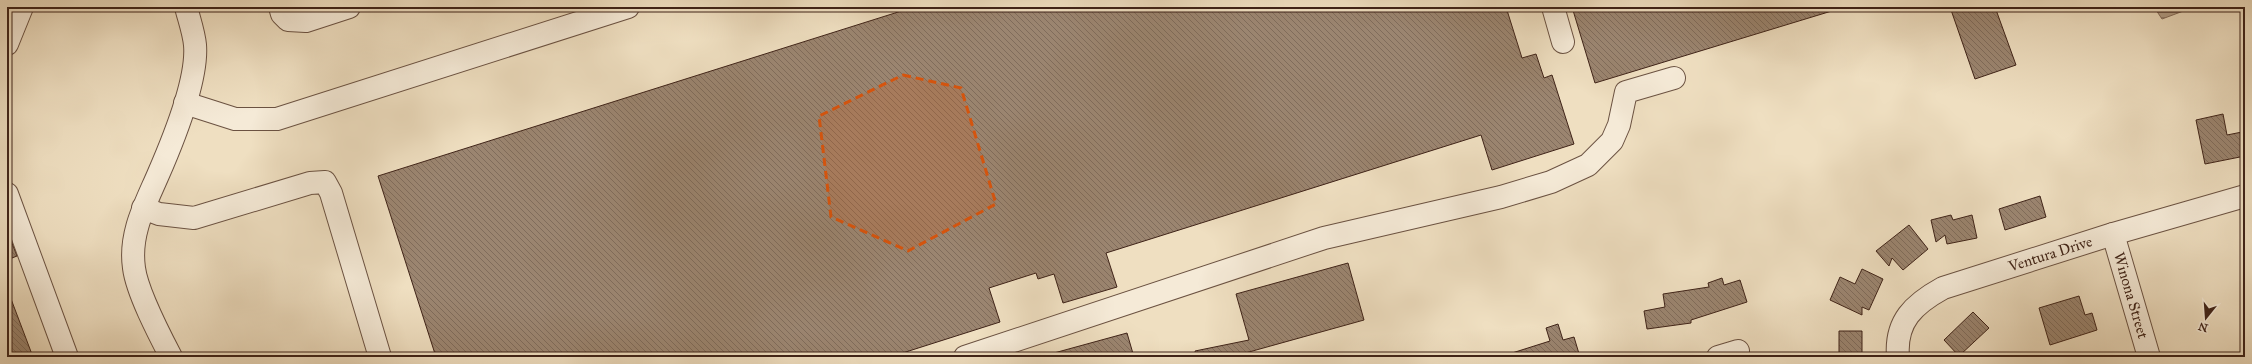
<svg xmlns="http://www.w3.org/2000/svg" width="2252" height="364" font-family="'IM FELL Great Primer',serif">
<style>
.water{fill:url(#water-rules);stroke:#856d5b}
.building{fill:url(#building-back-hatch);stroke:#3f2318}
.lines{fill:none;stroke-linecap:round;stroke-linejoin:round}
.minor-casing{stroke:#6b5242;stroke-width:24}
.minor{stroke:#f5ead7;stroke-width:22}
.marked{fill:#d7540d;fill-opacity:0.2;stroke:#d7540d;stroke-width:3;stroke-dasharray:8 5;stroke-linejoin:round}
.labels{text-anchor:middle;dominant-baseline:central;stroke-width:3.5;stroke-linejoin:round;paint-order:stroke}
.street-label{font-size:15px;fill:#3f2318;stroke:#f5ead7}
</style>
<defs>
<pattern id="water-rules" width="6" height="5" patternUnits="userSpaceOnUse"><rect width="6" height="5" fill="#b39f88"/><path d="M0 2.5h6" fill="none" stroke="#93816e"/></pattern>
<pattern id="building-back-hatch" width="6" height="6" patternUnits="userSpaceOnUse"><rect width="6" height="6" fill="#9b8570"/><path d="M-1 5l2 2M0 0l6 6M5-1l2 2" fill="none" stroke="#806c5b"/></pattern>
</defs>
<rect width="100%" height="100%" fill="#efdfc1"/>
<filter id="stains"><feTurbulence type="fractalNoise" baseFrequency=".005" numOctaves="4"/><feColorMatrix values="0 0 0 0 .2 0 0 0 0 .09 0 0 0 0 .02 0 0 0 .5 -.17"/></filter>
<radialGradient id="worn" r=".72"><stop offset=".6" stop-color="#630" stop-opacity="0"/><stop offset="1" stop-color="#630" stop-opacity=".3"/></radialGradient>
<path class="water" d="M2154,7h40l-32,12z"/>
<path class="building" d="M914,7h592l16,51 14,-4 8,24 8,-3 22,69 -82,26 -11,-35 -375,118 11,34 -54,16 -9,-29 -16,5 -2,-6 -47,15 11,34 -110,35h-454l-58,-181z
M1572,7h263v3l-240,73z
M1950,7h45l21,58 -41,14z
M2223,114l4,21 15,-3 3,24 -40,8 -9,-44z
M2040,196l6,21 -41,13 -6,-21z
M1951,215l2,5 19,-5 5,23 -30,6 -2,-9 -9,7 -5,-22z
M1909,225l19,24 -25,21 -11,-12 -3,8 -13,-15z
M7,230l10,26 -10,4z
M1348,263l16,57 -133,37h-35l-1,-6 54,-11 -13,-46z
M1862,269l21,10 -14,31 -7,-3v8l-32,-15 10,-23 15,7z
M1722,278l2,7 16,-5 7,22 -56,18v3l-44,6 -3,-18 21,-4 -2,-13 46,-7 -1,-4z
M8,291l25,66h-26z
M2079,296l6,19 7,-2 5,17 -47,15 -11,-37z
M1973,312l16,16 -30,28 -15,-16z
M1558,324l5,16 11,-3 6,20h-70l-1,-3 41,-13 -4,-13z
M1839,331h23v26h-23z
M1127,333l7,24h-79l-1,-4z"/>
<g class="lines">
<g class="minor-casing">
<g id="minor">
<path d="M280,7l2,7 6,6 18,1 43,-14"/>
<path d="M1553,7l10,35"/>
<path d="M7,44l15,-37"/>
<path d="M185,103l50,16h42l351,-112"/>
<path d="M7,194l60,163"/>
<path d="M143,208l16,6 35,4 116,-35 15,-1 6,11 49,164"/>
<path id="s1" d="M2113,234l36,123"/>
<path d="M171,357c-12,-23 -34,-65 -37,-89 -5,-34 11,-63 24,-93 14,-32 40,-95 37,-130 -1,-12 -6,-26 -9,-38"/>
<path d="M965,357l359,-119 177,-41 50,-15 37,-17 24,-24 7,-16 7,-33 48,-14"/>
<path d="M1718,357l20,-6"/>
<path id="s2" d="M1898,357c-3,-36 16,-53 45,-69l170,-54 132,-38"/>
</g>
</g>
<use href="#minor" class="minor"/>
</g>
<path class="marked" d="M903,75l58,13 35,116 -88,47 -77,-34 -12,-101z"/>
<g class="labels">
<g class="street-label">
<text stroke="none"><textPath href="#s2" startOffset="201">Ventura Drive</textPath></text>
<text stroke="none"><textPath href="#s1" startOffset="64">Winona Street</textPath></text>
</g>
</g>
<rect width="2252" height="364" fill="none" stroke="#efdfc1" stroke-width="24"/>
<rect x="8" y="8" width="2236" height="348" fill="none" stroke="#3f2318" stroke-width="2"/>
<rect x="12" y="12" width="2228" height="340" fill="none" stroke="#3f2318"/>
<g transform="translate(2206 318) rotate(197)" stroke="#f5ead7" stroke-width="3" paint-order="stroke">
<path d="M0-3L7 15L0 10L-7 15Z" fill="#3f2318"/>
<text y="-6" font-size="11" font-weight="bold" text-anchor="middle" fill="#3f2318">N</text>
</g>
<rect width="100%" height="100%" filter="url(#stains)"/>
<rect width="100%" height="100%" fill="url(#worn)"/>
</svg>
